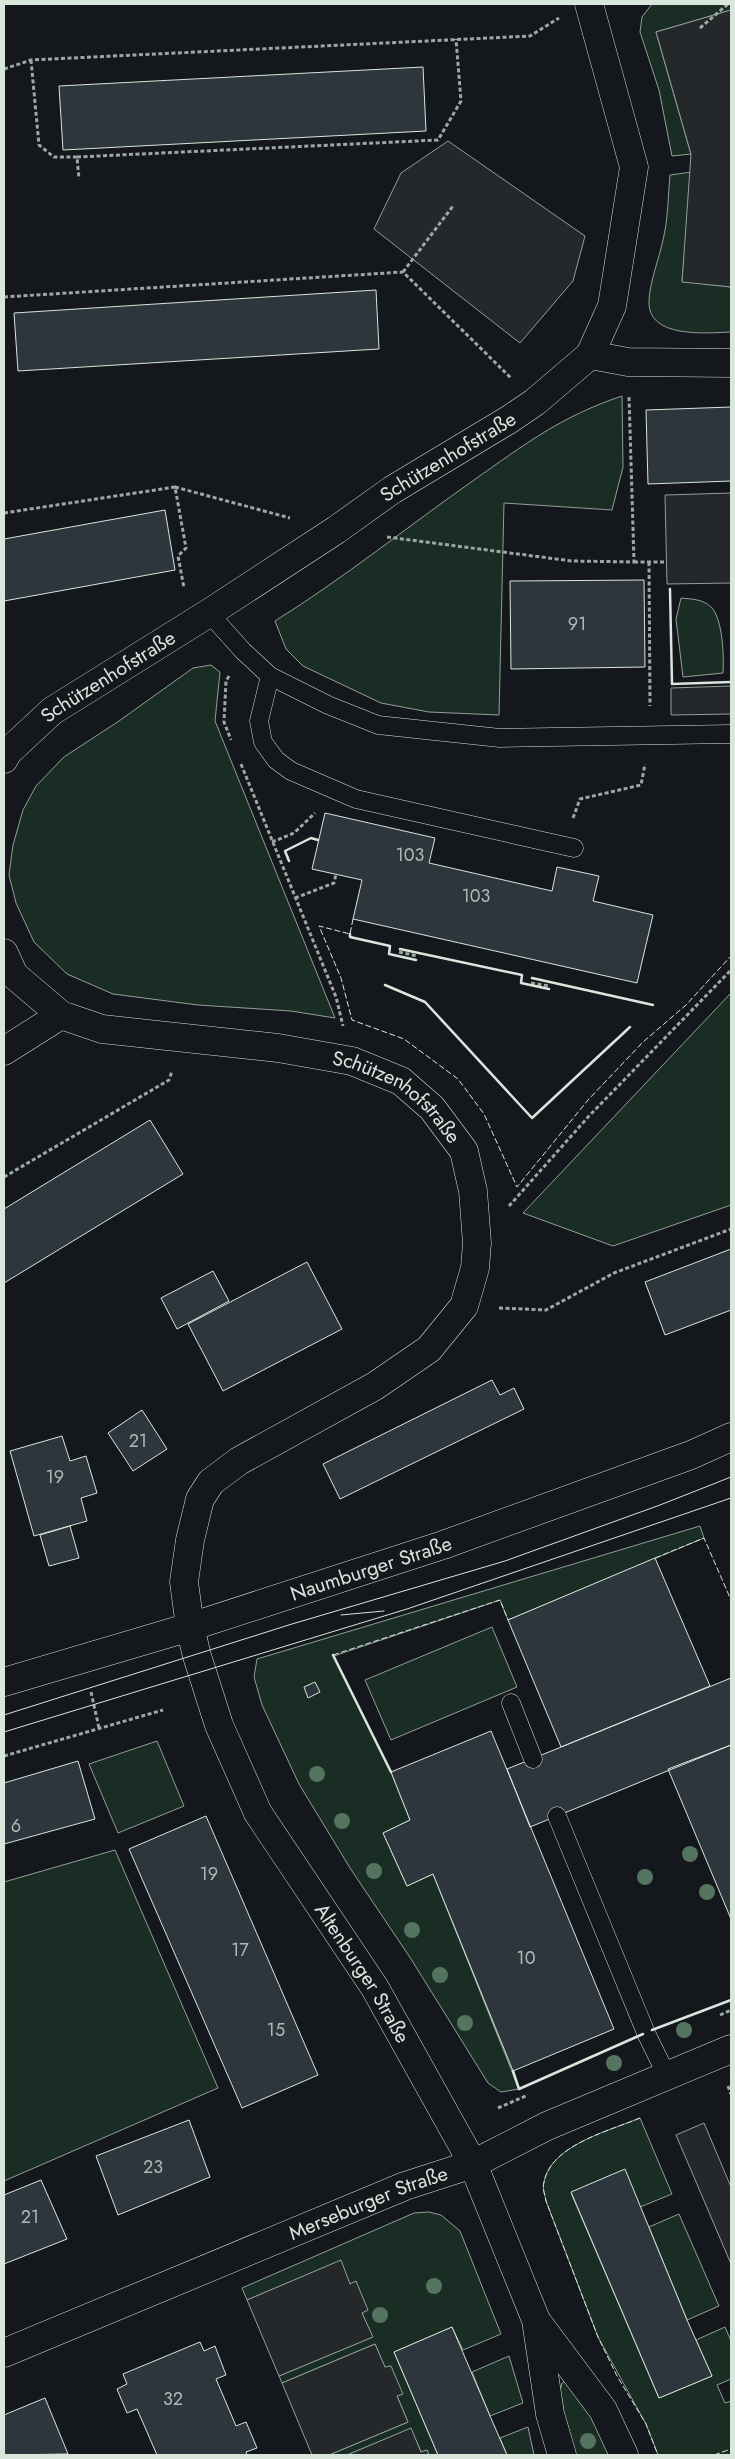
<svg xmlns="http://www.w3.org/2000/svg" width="735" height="2459" font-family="Jost,sans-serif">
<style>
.green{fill:#1a2d24;stroke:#939e99}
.parking{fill:#24282b;stroke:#939e99}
.building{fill:#2c363c;stroke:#d8e6dc}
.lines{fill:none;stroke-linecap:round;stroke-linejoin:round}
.service-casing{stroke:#d8e6dc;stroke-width:19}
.minor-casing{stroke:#d8e6dc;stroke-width:29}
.tertiary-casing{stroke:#d8e6dc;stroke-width:29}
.path{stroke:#9da8a2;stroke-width:3;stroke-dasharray:4 2.5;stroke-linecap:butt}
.service{stroke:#14181c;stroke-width:18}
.minor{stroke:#14181c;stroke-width:28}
.tertiary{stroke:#14181c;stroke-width:28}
.tram{stroke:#d8e6dc;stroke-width:1}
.fence{stroke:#d8e6dc;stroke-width:1;stroke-dasharray:6 2.5;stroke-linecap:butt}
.wall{stroke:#d8e6dc;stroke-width:2.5}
.tree{fill:#55745f}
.labels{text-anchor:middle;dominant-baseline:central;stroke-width:4;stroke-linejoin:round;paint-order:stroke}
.number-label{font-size:18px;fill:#adbab4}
.street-label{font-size:20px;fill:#d8e6dc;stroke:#14181c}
</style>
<rect width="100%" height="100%" fill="#14181c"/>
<path class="green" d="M652,4h79v6l-75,22 35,122 -19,2 -13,-66 -19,-58 2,-15z
M692,172l-10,109 49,6v45c-24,1 -85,7 -82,-32 1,-19 10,-41 14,-60 5,-20 5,-43 7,-65z
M622,396l1,71 -11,43 -108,-7 -5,212 -70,-3 -48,-9 -78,-37 -17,-17 -11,-28c69,-43 132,-94 199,-141 51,-36 88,-64 148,-84z
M681,598c10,1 22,1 30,9 12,12 13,50 12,66l-40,4 -7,-58z
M211,665l9,7 -5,49 120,297 -44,-7 -93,-6 -85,-11 -46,-20 -33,-32 -18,-39 -7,-28 4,-30 10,-35 13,-24 28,-29 55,-36 74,-53z
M731,993v212l-118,41 -90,-33z
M700,1526l4,12 -196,82 -8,-20 -166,56 57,116 19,48 -27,13 24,53 26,-12 86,215 -18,3 -13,-9 -77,-124 -61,-91 -51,-84 -37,-79 -8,-28 3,-18z
M492,1627l25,60 -126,53 -26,-60z
M157,1741l27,65 -66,27 -29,-69z
M115,1850l103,238 -214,93v-299z
M640,2118l32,76 -32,13 -69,-14 88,205 53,-22 -16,-36 29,-13 6,14v38l-14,6 8,18 6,-2v54h-73l-12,-31 -48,-87 -52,-136c-1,-6 -4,-13 -2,-19 7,-37 65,-51 96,-64z
M429,2212l12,3 19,16 41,103 -38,16 -11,-23 -58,25 44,103h-9l-2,-5 -6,2 -10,-23 -64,26h-18l79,-33 -11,-26 5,-2 -12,-28 -5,2 -10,-24 -93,39 -3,-7 93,-39 -10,-24 5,-3 -11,-28 -6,2 -10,-23 -93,39 -5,-12 172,-75z
M679,2214l40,92 -32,14 -38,-93z
M509,2356l14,47 -33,13 -18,-44z
M566,2380l4,1 44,74h-42l-12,-63 2,-9z
M528,2427l6,28h-27l-7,-17z"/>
<path class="parking" d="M731,10v277l-49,-5 9,-128 -35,-122z
M448,141l137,95 -12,45 -53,62 -146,-114 27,-56z
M731,493v90l-64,1 -2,-89z
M731,686v28l-60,1v-27z
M704,2123l27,64v77l-55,-129z
M341,2260l9,24 6,-3 12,29 -6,3 11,24 -94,39 -32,-76z
M375,2344l10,23 6,-1 12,28 -6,2 11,26 -79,33h-17l-30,-72z
M411,2428l10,24 6,-2 2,5h-82z"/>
<path class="building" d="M423,67l3,64 -363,19 -4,-64z
M376,290l3,59 -361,22 -4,-58z
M731,407v74l-83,3 -2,-74z
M165,510l10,60 -171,31v-62z
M644,580l1,87 -134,2 -1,-88z
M325,813l110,25 -6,25 123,28 5,-24 42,9 -6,25 60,14 -16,68 -284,-64 9,-39 -50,-11z
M150,1120l33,54 -179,109v-74z
M731,1249v61l-66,25 -20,-53z
M307,1262l35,67 -119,62 -35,-67z
M213,1271l16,30 -52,28 -16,-31z
M492,1380l8,15 14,-7 10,21 -184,90 -17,-35z
M142,1410l25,39 -34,22 -25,-38z
M62,1436l8,25 16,-5 11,37 -16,5 6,23 -53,15 -24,-85z
M70,1526l9,32 -30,8 -9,-31z
M655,1558l55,128 -149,61 -53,-127z
M731,1678v67l-201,82 -23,-58z
M315,1682l5,10 -12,6 -4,-11z
M491,1731l123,298 -101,42 -80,-197 -26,12 -24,-53 27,-13 -19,-48z
M731,1745v174l-63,-150z
M78,1761l17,58 -91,25v-61z
M206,1816l112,259 -76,33 -113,-259z
M189,2120l21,57 -92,38 -22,-59z
M625,2169l62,151 25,56 -53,22 -88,-206z
M41,2180l26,59 -63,25v-69z
M452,2327l38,89 17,39h-69l-44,-103z
M200,2342l4,9 11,-5 11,29 -10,4 20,47 10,-4 11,26 -11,4 1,3h-90l-20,-46 -10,4 -10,-24 10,-5 -4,-10z
M45,2398l23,56 -64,1v-40z"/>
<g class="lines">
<g class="service-casing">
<path id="service" d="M209,613l34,38 27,25 58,29 50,20 122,13 231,-4
M270,676l-11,45 4,21 13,18 15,11 65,28 218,49
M511,1703l22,56
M557,1816l89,217 21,43"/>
</g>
<g class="minor-casing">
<g id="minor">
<path d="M590,355l38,7 103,1"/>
<path id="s1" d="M4,759l4,-7 44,-41 157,-98 127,-83 56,-40 118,-71 25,-17 55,-47 22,-49 22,-139 -45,-163"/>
<path id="s2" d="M4,953l10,22 47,40 41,14 176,19 74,13 49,20 31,27 32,43 9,40 4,52 -2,25 -11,38 -35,43 -54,37 -136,75 -28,21 -11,17 -10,41 -6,42 6,45 7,29 22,69 39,88 117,175 98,176 63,156 14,94 12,41"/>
<path d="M4,1051l57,-36"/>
<path d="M538,2323l65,87 21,45"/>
<path id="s3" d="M4,2353l401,-167 68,-22 74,-38 184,-77"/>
</g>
</g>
<g class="tertiary-casing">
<g id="tertiary">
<path id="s4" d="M4,1682l186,-55 253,-82 248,-90 40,-18"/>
</g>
</g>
<path class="path" d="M700,28l28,-24
M31,60l8,85 15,12h23l2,22
M4,69l27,-9 499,-24 29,-18
M77,157l361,-17 23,-39 -5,-62
M403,272l50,-66
M4,297l399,-25 108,106
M175,487l115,31
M4,513l171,-26 11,61 -8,8 6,32
M387,537l185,24 62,1 -5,-166
M634,562h33
M649,562l1,144
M229,676l-3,5 -2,41 7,18
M241,764l95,233 7,29
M573,818l7,-19 61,-14 4,-21
M272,842l22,-9 21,-20
M295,898l39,-15 2,-9
M399,952l18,4
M531,983l18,3
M4,1177l165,-97 3,-9
M509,1206l80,-90 142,-146
M499,1308l47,2 68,-37 117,-44
M91,1692l8,36
M4,1756l159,-46
M720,2015l11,-5
M728,2086l3,8
M498,2108l30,-13"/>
<use href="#service" class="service"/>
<use href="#minor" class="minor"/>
<use href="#tertiary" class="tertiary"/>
<path class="tram" d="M341,1615l43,-4
M4,1715l288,-91 213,-63 155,-56 71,-28
M4,1732l403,-123 324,-111"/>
<path class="fence" d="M353,919l-3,15 -31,-8 22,52 11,42 52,19 54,40 26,35 33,73 71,-87 55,-58 43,-37 45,-49
M655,1558l49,-20 27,62
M333,1655l167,-55 8,20
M640,2118c-31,13 -89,27 -96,64 -2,6 1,13 2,19l52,136 19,39 29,48 12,31
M714,2455l17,-6"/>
<path class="wall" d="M670,589l2,95 59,-2
M289,861l-4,-10 26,-13 7,2
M350,934v3l40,9 -1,8 27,6
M400,949l122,26 -1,8 28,6
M532,978l121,27
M385,985l40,17 107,116 98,-91
M333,1655l58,117
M652,2030l79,-30
M513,2071l6,18 124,-55"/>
</g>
<g class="tree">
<circle cx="317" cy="1774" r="8"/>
<circle cx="342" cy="1821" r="8"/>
<circle cx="690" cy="1854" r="8"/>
<circle cx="374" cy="1871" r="8"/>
<circle cx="645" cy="1877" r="8"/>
<circle cx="707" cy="1892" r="8"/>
<circle cx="412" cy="1930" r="8"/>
<circle cx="440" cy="1975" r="8"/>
<circle cx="465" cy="2023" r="8"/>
<circle cx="684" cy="2030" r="8"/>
<circle cx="614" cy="2063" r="8"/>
<circle cx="434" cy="2286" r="8"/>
<circle cx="380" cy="2315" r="8"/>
<circle cx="588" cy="2441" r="8"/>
</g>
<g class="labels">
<g class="number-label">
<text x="577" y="624">91</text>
<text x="410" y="855">103</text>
<text x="476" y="896">103</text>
<text x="138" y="1441">21</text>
<text x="55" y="1477">19</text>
<text x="16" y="1826">6</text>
<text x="209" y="1874">19</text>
<text x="240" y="1950">17</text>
<text x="526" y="1958">10</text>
<text x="276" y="2030">15</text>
<text x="153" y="2167">23</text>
<text x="30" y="2217">21</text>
<text x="173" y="2399">32</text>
</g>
<g class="street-label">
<text stroke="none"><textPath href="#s1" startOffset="539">Schützenhofstraße</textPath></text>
<text stroke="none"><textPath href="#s1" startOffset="134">Schützenhofstraße</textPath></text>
<text stroke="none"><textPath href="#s2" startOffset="439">Schützenhofstraße</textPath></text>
<text stroke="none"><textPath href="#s4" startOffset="384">Naumburger Straße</textPath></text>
<text stroke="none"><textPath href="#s2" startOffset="1538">Altenburger Straße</textPath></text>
<text stroke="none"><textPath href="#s3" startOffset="394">Merseburger Straße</textPath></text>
</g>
</g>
<rect width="735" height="2459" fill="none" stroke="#d8e6dc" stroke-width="10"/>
</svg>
